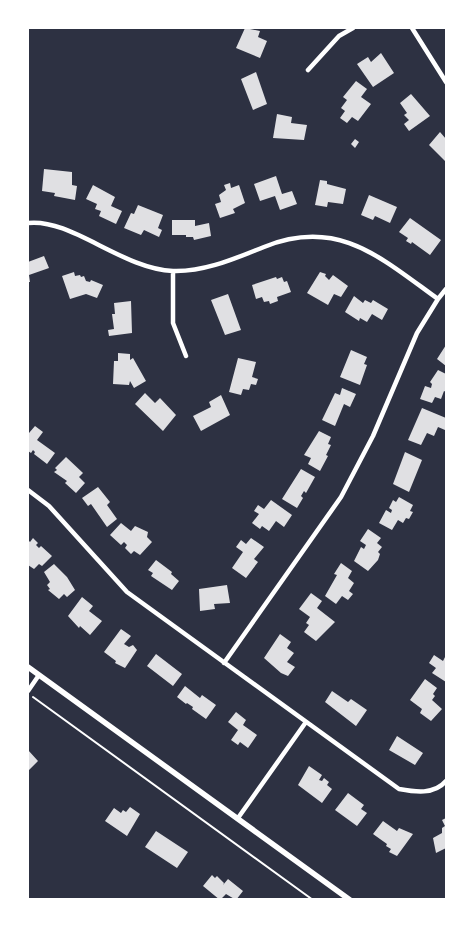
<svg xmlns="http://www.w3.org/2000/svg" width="474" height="927" font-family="Commissioner,sans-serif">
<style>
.building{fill:#e0e0e3}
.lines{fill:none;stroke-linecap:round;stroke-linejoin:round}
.path{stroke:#fff;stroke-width:2}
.minor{stroke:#fff;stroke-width:4.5}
.tertiary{stroke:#fff;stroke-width:5.5}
</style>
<rect width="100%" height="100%" fill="#2d3142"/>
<path class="building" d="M245,28l15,3 -2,6 9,4 -7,17 -24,-10z
M381,53l13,20 -21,14 -16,-23 11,-7 3,5z
M256,72l11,32 -14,6 -12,-31z
M356,81l11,8 -6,8 10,7 -13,17 -6,-4 -5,6 -7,-5 5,-7 -4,-3 6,-8 -4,-3z
M411,94l19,22 -21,15 -5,-7 5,-4 -5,-5 3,-2 -7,-10z
M277,114l15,3 -1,6 16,2 -3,15 -31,-2z
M440,132l6,7v23l-17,-17z
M355,139l4,3 -4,6 -4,-4z
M44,169l28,3v13l5,1 -2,14 -21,-4 1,-3 -13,-2z
M276,176l6,18 10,-3 5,13 -17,6 -5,-14 -15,5 -6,-17z
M320,180l7,1v3l19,5 -3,15 -15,-2 -1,5 -12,-2z
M230,183l1,5 8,-3 6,18 -12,6 2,4 -15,5 -5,-14 6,-2 -2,-7 7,-5 -2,-5z
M93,185l22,12 -4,9 11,5 -6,13 -17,-8 2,-5 -6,-2 2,-5 -11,-5z
M369,195l28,12 -7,16 -15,-7 -2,4 -12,-5z
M138,205l25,10 -5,13 4,2 -3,7 -15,-7 -3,5 -17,-7 7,-15 3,1z
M410,218l31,22 -11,15 -18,-13 -1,2 -5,-3 2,-3 -9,-6z
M172,220h23v6l14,-3 2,13 -17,4 -1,-3h-7v-2h-14z
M44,256l5,12 -20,7 1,7h-2v-20z
M74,272l1,4 5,-1 1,2 3,-1 2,5 4,1 1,-2 12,5 -6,13 -11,-4 -16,5 -8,-23z
M320,272l6,2 -1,2 4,4 4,-5 15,11 -7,11 -7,-3 -6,11 -21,-12z
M276,277l1,2 5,-2 2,5 3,-1 4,11 -14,5 1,4 -8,3 -1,-3 -5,1 -2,-5 -6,2 -4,-14z
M228,294l13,36 -16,5 -14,-35z
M354,296l9,7 2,-3 6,3 2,-3 15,9 -6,11 -10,-6 -5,8 -7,-4 -1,3 -14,-9z
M131,301l1,32 -23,3 -1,-6 6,-1 -2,-15h3l-1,-11z
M446,345v21l-9,-7z
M351,350l16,7 -3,7 3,1 -7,20 -20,-8z
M118,353l12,1v6l3,-2 13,23 -12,7 -4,-7 -1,4 -16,-1 1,-23h4z
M238,358l18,4 -4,15 6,2 -2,6 -5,-1 -2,6 -6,-1 -2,6 -12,-3z
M438,370l8,4v18l-2,-1 -3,8 -6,-2 -3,6 -12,-4 5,-13 6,2 1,-4 -2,-2z
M342,388l14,6 -6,13 -6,-3 -9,22 -13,-6 13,-27 5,2z
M145,393l10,10 5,-5 16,17 -13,16 -28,-27z
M221,395l9,20 -29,16 -8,-15 18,-9 -2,-5z
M422,408l24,10v9l-1,3 -7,-3 -4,9 -7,-3 -6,12 -13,-5z
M35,426l8,6 -6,8 18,13 -8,11 -13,-10 1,-2 -2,-2 -2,3 -3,-2v-19l1,1z
M319,431l12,6 -3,7 3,1 -5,10 2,1 -8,15 -12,-7 3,-6 -7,-3z
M405,452l17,8 -13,32 -16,-8z
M66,457l17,16 -4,4 6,6 -9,10 -11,-10 2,-2 -13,-9 3,-2 -2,-2z
M301,469l14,8 -9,16 -2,-2 -3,5 2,2 -6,10 -15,-9z
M98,487l12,15 -3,3 10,14 -10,8 -16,-23 -3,2 -6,-8z
M399,497l14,8 -3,6 3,1 -4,7 -3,-1 -3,5 -5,-3 -6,10 -13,-7 7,-13 5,3 1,-3 -3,-2 4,-8 3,2z
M271,500l21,15 -8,12 -8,-6 -7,10 -7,-5 -2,3 -8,-6 7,-9 -5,-3 4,-6 6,4z
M121,523l10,8 4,-5 13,6 -1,5 5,5 -12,13 -6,-4 -3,3 -6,-6 2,-3 -3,-3 -3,3 -11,-10z
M368,529l13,9 -4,5 5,4 -4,5 2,2 -2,6 -10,11 -14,-10 7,-14 3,2 2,-4 -6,-4z
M33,538l5,5 -2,2 3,3 2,-2 11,10 -10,10 -3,-2 -5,5 -6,-4v-25l2,2z
M251,538l13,9 -10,12 4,3 -12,16 -14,-10 11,-16 -7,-5 5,-7 5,4z
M156,560l16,12 -1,2 8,7 -7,9 -21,-14 2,-3 -5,-3z
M341,563l11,8 -4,7 6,5 -5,8 4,3 -5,6 -6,-4 -6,8 -11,-8 12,-21 -3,-1z
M54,564l13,13 8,13 -8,7 -3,-3 -5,5 -11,-9 2,-1 -3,-4 3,-3 -6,-10z
M227,585l3,18 -16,1 1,5 -15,2 -1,-22z
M311,593l11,8 -5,7 18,14 -19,19 -12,-9 5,-7 -3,-2 4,-6 -11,-8z
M82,597l11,9 -4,5 13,10 -12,14 -10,-9 -1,2 -11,-12z
M121,629l10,7 -7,8 5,3 4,-2 4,5 -12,18 -10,-5 1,-2 -12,-9z
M280,634l11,8 -4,6 7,5 -7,9 8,5 -7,9 -7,-3 -17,-15z
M156,654l26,20 -9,12 -26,-20z
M434,655l9,6 3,-6v27l-14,-9 4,-5 -7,-5z
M425,679l12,9 -4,6 2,2 -3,4 10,9 -11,12 -11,-8 2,-4 -12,-9z
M185,686l15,12 2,-3 14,10 -10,14 -14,-10 1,-2 -6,-4 -1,1 -9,-7z
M332,691l16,11 3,-3 16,11 -11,16 -31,-24z
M236,712l10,8 -3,5 14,10 -9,13 -8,-6 -2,3 -7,-5 7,-10 -10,-8z
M397,736l26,17 -8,12 -26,-15z
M28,750l10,11 -10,10z
M309,766l13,9 -3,5 3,1 2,-3 5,4 -2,3 5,4 -10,14 -24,-18z
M348,793l16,12 -3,4 6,4 -10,13 -22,-16z
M130,807l10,7 -13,22 -22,-15 9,-13 7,5 2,-3 3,2z
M446,818v30l-10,5 -3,-15 9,-5v-5l3,-2 -3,-6z
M383,821l14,10 2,-3 14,6 -16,22 -8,-4 2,-3 -5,-3 1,-2 -14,-10z
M156,831l32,21 -11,16 -32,-21z
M212,875l3,3 2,-2 7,7 -1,2 5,-6 15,12 -7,9 -10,-6 -6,6 -17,-14z"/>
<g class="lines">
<path class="path" d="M33,697l280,203"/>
<path class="minor" d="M412,28l34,54
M308,70l31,-34 14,-8
M28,223c43,-5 94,46 145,48 32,1 63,-13 91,-24 74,-30 117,11 174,52
M173,271v52l13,33
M28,490l21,16 78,86 272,197c16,3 35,6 47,-8
M224,663l117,-166 32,-61 44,-103 21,-34 8,-10
M28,691l11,-16
M238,818l68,-96"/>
<path class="tertiary" d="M28,667l322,233"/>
</g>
<rect width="474" height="927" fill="none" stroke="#ffffff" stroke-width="58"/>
</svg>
